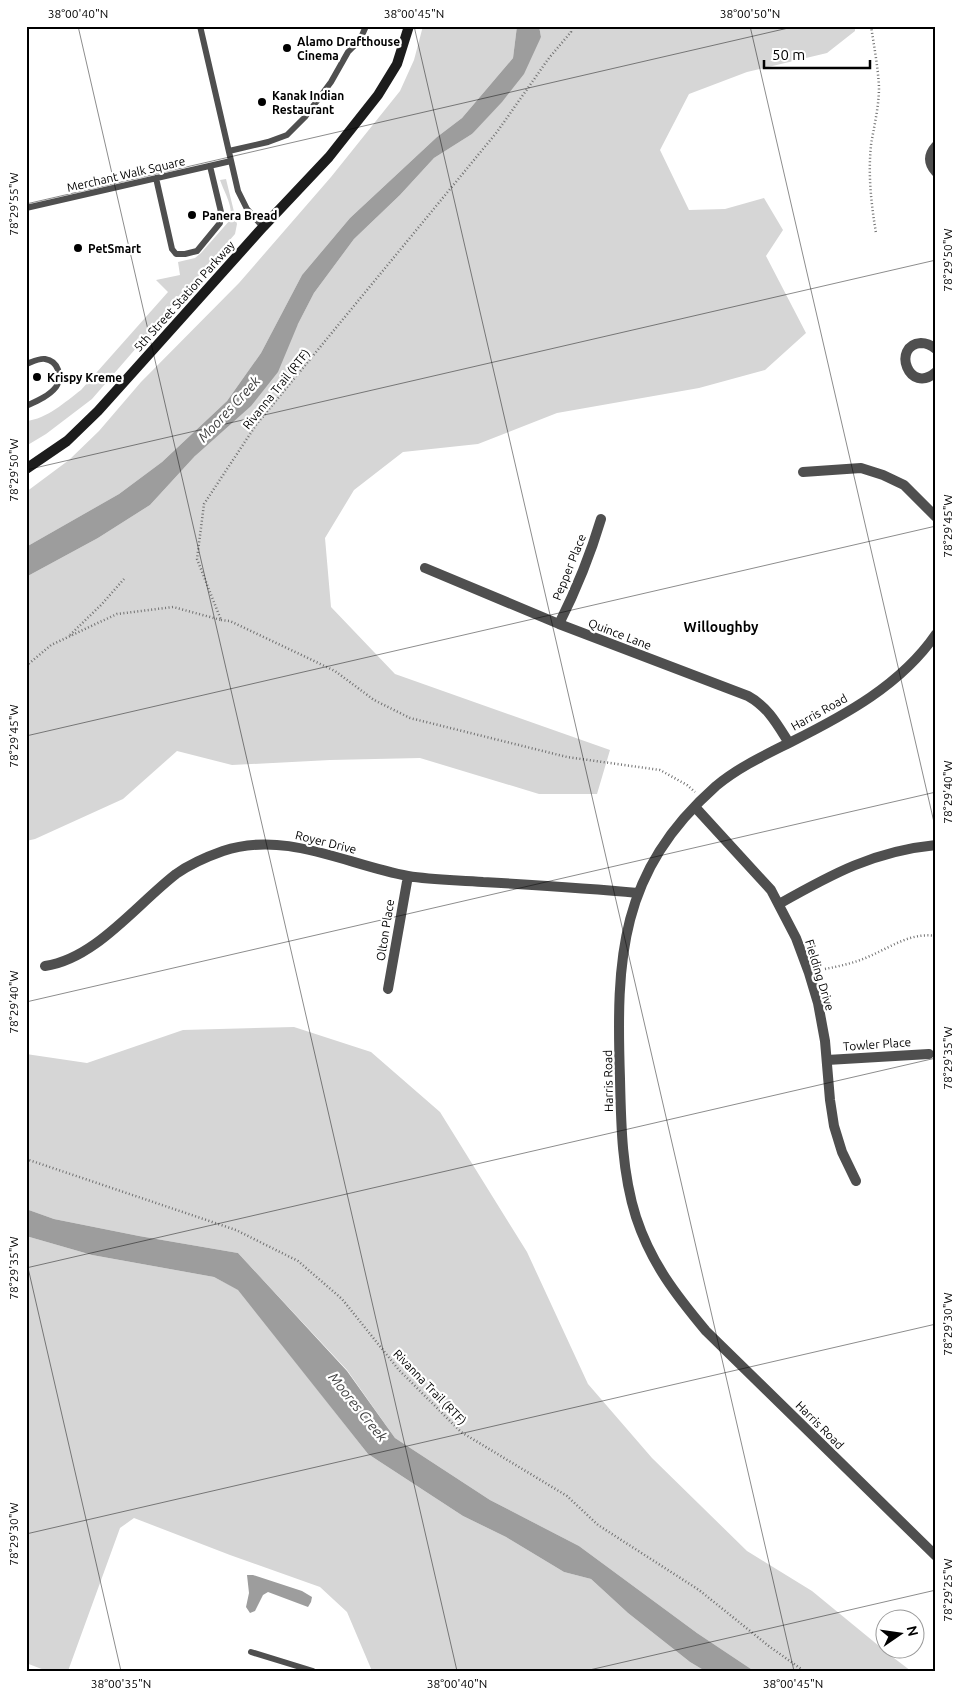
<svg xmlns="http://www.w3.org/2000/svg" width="962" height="1697" font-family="Ubuntu,sans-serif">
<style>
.green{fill:#d6d6d6}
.water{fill:#9d9d9d}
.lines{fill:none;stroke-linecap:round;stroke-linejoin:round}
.path{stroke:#717171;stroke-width:2.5;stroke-dasharray:1 2.5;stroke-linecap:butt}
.lane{stroke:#4f4f4f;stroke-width:6}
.street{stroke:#4f4f4f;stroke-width:10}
.secondary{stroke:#1c1c1c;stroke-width:10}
.ticks{fill:none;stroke:#000;stroke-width:1;stroke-opacity:0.45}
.poi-dot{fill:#000;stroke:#fff;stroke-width:2}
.labels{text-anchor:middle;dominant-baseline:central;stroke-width:4.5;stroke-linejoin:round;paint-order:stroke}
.poi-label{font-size:12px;font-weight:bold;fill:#000;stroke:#fff;text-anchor:start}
.street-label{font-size:12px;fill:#000;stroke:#fff}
.water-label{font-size:14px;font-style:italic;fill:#3e3e3e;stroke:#fff}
.neighbourhood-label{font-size:14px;font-weight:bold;fill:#000;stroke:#fff}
.neatline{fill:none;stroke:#000;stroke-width:2}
.ticks-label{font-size:12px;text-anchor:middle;fill:#000}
</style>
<rect width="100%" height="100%" fill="#fff"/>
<path class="green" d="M423,26h94l-4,32 -51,60 -25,19 -87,81 -48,57 -41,78 -34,48 -65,61 -43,32 -93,53v-55l43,-32 30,-29 42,-49 98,-99 92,-106 69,-86 14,-31z
M539,26h316v5l-28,22 -80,19 -58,22 -29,56 29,60 36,-1 39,-11 19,32 -17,26 40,77 -41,37 -66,18 -142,25 -79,31 -75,8 -49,38 -29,48 6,69 64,67 215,76 -13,44h-58l-119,-36 -90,2 -98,5 -55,-14 -54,48 -88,40 -9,2v-264l72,-39 52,-33 45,-49 103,-132 16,-31 40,-54 46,-44 34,-37 38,-24 69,-97z
M226,179l11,45 -2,10 -143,165 -46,35 -20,12v-25c21,-2 39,-19 55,-31l87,-98 -12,-12 24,-5 -2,-13 17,-4 6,-5 29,-33c4,-13 -6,-28 -10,-40z
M294,1027l77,25 69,60 87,140 61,132 64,74 95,93 65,40 78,64 21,16h-157l-57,-38 -118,-87 -89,-46 -95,-62 -48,-68 -109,-117 -99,-17 -85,-17 -28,-10v-155l61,9 96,-33z
M26,1236l66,19 122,22 25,13 129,164 95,62 43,21 58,35 27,7 37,34 62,49 15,9h-333l-25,-59 -27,-25 -90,-32 -96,-37 -14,10 -52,143h-21l-21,-8z"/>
<path class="water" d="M517,26h22l2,11 -17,37 -22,28 -30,32 -38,24 -34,37 -46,44 -40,54 -16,31 -20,48 -27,34 -56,50 -45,49 -52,33 -72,39v-30l93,-53 43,-32 65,-61 34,-48 41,-78 48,-57 87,-81 25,-19 51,-60z
M26,1209l28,10 85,17 99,17 109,118 48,67 95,62 89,46 118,87 57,38h-49l-15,-9 -62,-49 -37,-34 -27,-7 -58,-35 -43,-21 -95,-62 -130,-164 -24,-13 -122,-22 -66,-19z
M247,1575h6l49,16 10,6 -1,5 -3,5 -40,-15 -5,3 -8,16 -5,2 -4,-6 3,-14z"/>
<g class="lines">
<path class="path" d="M871,26c3,20 7,41 8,61 0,20 -5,39 -8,58 -3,29 0,58 5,88
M221,620l9,1 105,50 39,29 36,18 157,39 93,13 27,15 8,7
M70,635l32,-31 22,-25
M26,666l25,-21 66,-31 56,-7 48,13 -24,-61 7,-55 52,-79 241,-293 52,-74 22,-26 -1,-6
M825,969c15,-3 30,-6 45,-13 21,-9 41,-24 66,-20
M26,1159l210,71 62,31 44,38 57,71 62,62 106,64 31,29 101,65 71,57 34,24"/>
<path class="lane" d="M200,26l38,165 9,18 16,18
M229,151l39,-9 19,-7 18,-18 26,-35 17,-30 12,-12 6,-14
M156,178l16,71 4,5h9l12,-3 23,-28 1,-11 -11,-46
M26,208l205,-47
M26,364c6,-2 13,-6 19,-5 13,2 18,17 11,28 -7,9 -19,14 -30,19
M251,1652l62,19"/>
<path class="street" d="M936,146c-8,9 -8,17 0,26
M936,349c-5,-4 -9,-6 -15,-6 -30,2 -12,53 15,29
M803,472l58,-4 22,7 21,10 32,32
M425,568l134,56 189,72c20,11 29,28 41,47
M559,624c17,-34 31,-68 42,-105
M936,634c-35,51 -91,81 -145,108 -26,13 -52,25 -75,44 -97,86 -100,172 -96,293 1,47 2,94 16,138 15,46 40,78 70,114l230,225
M695,807l76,83 25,48 13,35 9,30 7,38 5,59 4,26 8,26 14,29
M779,904c53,-30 95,-53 157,-59
M45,966c50,-7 91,-61 131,-92 14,-10 30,-17 47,-23 63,-21 124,14 185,25 24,4 50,4 75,6 52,3 103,6 155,11
M388,989l20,-113
M827,1060l102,-6"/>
<path class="secondary" d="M26,469l41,-28 31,-30 165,-184 66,-70 49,-62 19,-31 12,-38"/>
</g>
<path class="ticks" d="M78,26l379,1645M414,26l380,1645M750,26l186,805M26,204l771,-178M26,470l910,-210M26,736l910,-210M26,1002l910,-210M26,1259l95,412M26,1268l910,-210M26,1534l910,-210M585,1671l351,-81"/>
<g class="poi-dot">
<circle cx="287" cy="48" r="5"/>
<circle cx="262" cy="102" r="5"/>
<circle cx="192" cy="215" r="5"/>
<circle cx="78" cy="248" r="5"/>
<circle cx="37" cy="377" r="5"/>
</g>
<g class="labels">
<g class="poi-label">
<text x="297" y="41">Alamo Drafthouse<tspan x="297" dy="14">Cinema</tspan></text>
<text x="272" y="95">Kanak Indian<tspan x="272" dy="14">Restaurant</tspan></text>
<text x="202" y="215">Panera Bread</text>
<text x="88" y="248">PetSmart</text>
<text x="47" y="377">Krispy Kreme</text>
</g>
<g class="street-label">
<text transform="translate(126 174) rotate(-13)">Merchant Walk Square</text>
<text transform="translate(184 296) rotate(-48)">5th Street Station Parkway</text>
<text transform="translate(276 389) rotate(-51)">Rivanna Trail (RTF)</text>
<text transform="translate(569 567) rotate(-68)">Pepper Place</text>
<text transform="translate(620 634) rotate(21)">Quince Lane</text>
<text transform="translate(819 712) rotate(-29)">Harris Road</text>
<text transform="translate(326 842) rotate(14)">Royer Drive</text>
<text transform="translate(385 930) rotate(-81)">Olton Place</text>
<text transform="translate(820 975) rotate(73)">Fielding Drive</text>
<text transform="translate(877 1044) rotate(-4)">Towler Place</text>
<text transform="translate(608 1081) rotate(-91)">Harris Road</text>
<text transform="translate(430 1387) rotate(46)">Rivanna Trail (RTF)</text>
<text transform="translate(820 1425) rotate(45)">Harris Road</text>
</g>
<g class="water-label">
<text transform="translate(229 409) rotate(-47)">Moores Creek</text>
<text transform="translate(358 1407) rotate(51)">Moores Creek</text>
</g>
<g class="neighbourhood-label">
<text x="721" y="627">Willoughby</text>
</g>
</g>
<rect width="962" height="1697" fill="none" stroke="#ffffff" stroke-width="55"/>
<g transform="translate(900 1634) rotate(77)"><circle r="24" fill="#ffffff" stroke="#999999"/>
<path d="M0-4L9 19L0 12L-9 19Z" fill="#000000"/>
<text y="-8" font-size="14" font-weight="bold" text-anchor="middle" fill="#000000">N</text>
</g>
<path d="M764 60v8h106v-8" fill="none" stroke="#000000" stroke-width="2.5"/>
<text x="772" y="60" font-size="15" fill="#000000" stroke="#ffffff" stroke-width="4" paint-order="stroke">50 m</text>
<rect x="28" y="28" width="906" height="1642" class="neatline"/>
<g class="ticks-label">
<text x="78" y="18">38°00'40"N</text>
<text x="414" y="18">38°00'45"N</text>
<text x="750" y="18">38°00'50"N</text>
<text transform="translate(14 204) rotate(-90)" y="4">78°29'55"W</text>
<text transform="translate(948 260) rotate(-90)" y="4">78°29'50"W</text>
<text transform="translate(14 470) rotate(-90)" y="4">78°29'50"W</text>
<text transform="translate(948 526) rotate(-90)" y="4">78°29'45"W</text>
<text transform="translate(14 736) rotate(-90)" y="4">78°29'45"W</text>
<text transform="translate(948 792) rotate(-90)" y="4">78°29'40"W</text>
<text transform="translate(14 1002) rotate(-90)" y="4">78°29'40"W</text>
<text transform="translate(948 1058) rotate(-90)" y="4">78°29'35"W</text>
<text transform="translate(14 1268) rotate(-90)" y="4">78°29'35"W</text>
<text transform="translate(948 1324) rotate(-90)" y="4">78°29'30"W</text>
<text transform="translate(14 1534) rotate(-90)" y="4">78°29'30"W</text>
<text transform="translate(948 1590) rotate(-90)" y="4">78°29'25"W</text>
<text x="121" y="1688">38°00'35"N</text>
<text x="457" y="1688">38°00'40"N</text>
<text x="793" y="1688">38°00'45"N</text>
</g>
</svg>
